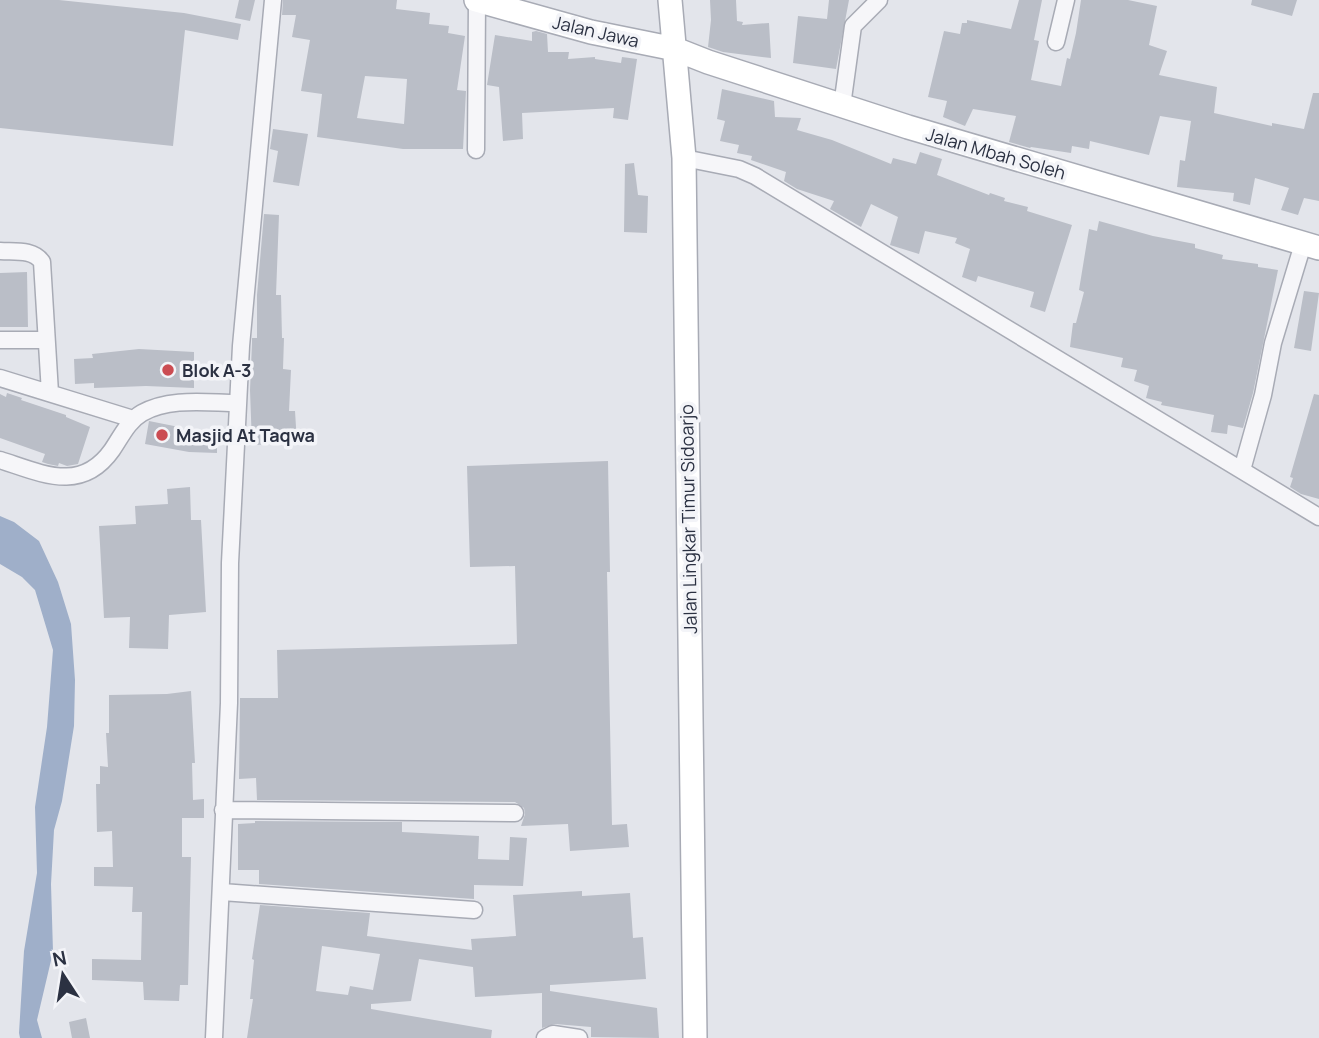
<svg xmlns="http://www.w3.org/2000/svg" width="1319" height="1038" font-family="Manrope,sans-serif">
<style>
.water{fill:#9fafc9}
.building{fill:#babec7;fill-rule:evenodd}
.lines{fill:none;stroke-linecap:round;stroke-linejoin:round}
.street-casing{stroke:#a8abb5;stroke-width:19}
.secondary-casing{stroke:#a8abb5;stroke-width:26}
.street{stroke:#f6f6f9;stroke-width:16}
.secondary{stroke:#fff;stroke-width:23}
.poi-dot{fill:#cb4c52;stroke:#f3f4f8;stroke-width:2.5}
.labels{text-anchor:middle;dominant-baseline:central;stroke-width:7;stroke-linejoin:round;paint-order:stroke}
.street-label{font-size:18px;fill:#2b3142;stroke:#f3f4f8}
.poi-label{font-size:18px;font-weight:bold;fill:#2b3142;stroke:#f3f4f8;text-anchor:start}
</style>
<rect width="100%" height="100%" fill="#e3e5eb"/>
<path class="water" d="M0,516l14,6 25,19 19,41 13,42 4,56 -1,46 -12,75 -8,29 -3,54 2,68 -16,68 5,18h-22l-1,-5 5,-82 13,-78 -2,-66 12,-80 6,-77 -18,-60 -13,-13 -22,-13z"/>
<path class="building" d="M0,0h59l125,13 57,11 -3,16 -53,-10 -12,116 -173,-18z
M239,0h16l-5,21 -15,-3z
M283,0h114l-1,9 34,4 -1,11 20,2 -1,7 17,3 -8,54 9,1 -3,58h-60l-86,-12 5,-43 -21,-3 9,-51 -18,-3 4,-22h-14zM365,76l42,3 -3,45 -47,-6z
M710,0h26l1,21 6,1 -1,3 27,-2 2,35 -48,-6 -15,-5 3,-27z
M829,0h20l-13,69 -43,-6 5,-47 29,3z
M1019,0h23l-8,40 5,1 -8,39 30,6 6,-28 3,1 6,-26 5,-33h47l29,6 -8,39 18,6 -8,24 58,12 -3,26 58,13v-3l32,6 9,-36h6v108l-15,-3 -6,17 -17,-5 8,-22 -34,-10 -5,27 -17,-4 1,-8 -57,-6 3,-27 5,1 6,-40 -31,-5 -11,39 -59,-14 -1,8 -17,-3 -1,7 -40,-6 -1,1 -21,-6 7,-26 -43,-7 -8,17 -22,-9 4,-16 -19,-4 16,-66 16,3 2,-11h5v-3l44,9z
M1252,0h45l-5,16 -41,-11z
M536,31l11,3 1,18h21l-1,7 27,-2v2l26,4 1,-6 15,2 -9,61 -15,-2 1,-10 -92,5 1,26 -20,2 -4,-54 -12,-2 8,-50 37,6v-9z
M722,89l52,12 1,16 26,1 -4,12 35,10 59,24 2,-6 23,6 4,-12 22,7 -5,16 52,20 1,-2 15,5 -1,3 24,6 -1,4 45,14 -27,87 -15,-5 4,-15 -56,-16 -2,6 -14,-5 8,-28 -15,-6 2,-5 -32,-7 -6,23 -29,-9 8,-28 -27,-13 -10,23 -31,-18 4,-8 -37,-12 -13,-8 2,-9 -35,-12 1,-4 -15,-3 2,-8 -19,-4 5,-20 -8,-2z
M273,129l35,5 -9,52 -26,-4 5,-31 -8,-2z
M634,163l4,32 10,1 -1,37 -23,-1 1,-68z
M264,214l15,1 -3,80h5l1,43h2l-1,31 8,1 -2,41h6l2,32 -45,2 -2,-55 2,-47v-5h5v-43z
M1099,221l54,15 42,8v4l28,7 -1,4 36,5v3l20,3 -25,123 -10,35 -15,-3 -1,9 -16,-2 3,-17 -53,-10 1,-3 -16,-4 3,-12 -15,-5 3,-11 -16,-3 2,-9 -53,-11 3,-24h3l8,-31 -5,-2 10,-61 8,2z
M27,272l1,55h-28v-54z
M1304,291l15,2 -8,58 -17,-3z
M139,349l55,3v36l-48,-2 -52,2v-5l-19,1 -1,-25 19,-1 -1,-4z
M7,393l15,5 -1,2 45,15v2l24,10 -12,37 -11,2 -8,-3 -1,3 -10,-2 -6,-2 3,-8 -45,-16v-44l6,3z
M1314,394l5,1v104l-18,-5 -11,-7 3,-9 -3,-1z
M149,421l30,6 -1,7h39v19l-28,-1 -44,-8z
M608,461l2,111h-3l5,253 15,-1 2,23 -59,4 -2,-27 -47,2 4,-12 -1,-6 -9,-6 -258,-2 -1,-22 -17,1 1,-81h38l-1,-48 240,-6 -2,-78 -45,1 -3,-101z
M190,487l1,33h10l5,92 -37,3 -1,34 -39,-1 1,-31 -26,1 -5,-92 37,-2 -1,-18 33,-2 -1,-15z
M191,691l4,72h-3l1,37 11,-1v19h-22v39h9l-3,128h-8l-1,16 -35,-1 -1,-18 -51,-2v-21l49,1 1,-48h-10l1,-25 -39,-1v-19h19l-1,-36 -15,1 -1,-48h4v-18l8,1 -2,-34h3v-38l58,-1z
M255,821l147,1v10l77,4 -1,23 31,1 1,-23 17,1 -4,48 -49,-1v14l-215,-15v-14h-21v-46l17,-1z
M582,891v5l48,-3 3,45 10,-1 3,42 -96,6v6l107,17 2,30 -68,-1v-10l-36,-3 -13,4v-35l-67,4 -2,-30 -54,-8 -8,42 -40,3v5l121,21 -1,8h-244l6,-39h-3l4,-39 -2,-1 8,-54 110,8 -3,23 105,14 -1,-11 45,-3 -3,-41zM322,946l58,8 -7,36 -23,-4 -2,9 -32,-4z
M86,1018l4,20h-18l-3,-16z"/>
<g class="lines">
<g class="street-casing">
<path id="street" d="M1056,42l10,-42
M842,106l11,-80 26,-26
M476,150l1,-150
M684,158l55,11 16,7 564,341
M0,251c15,1 33,-2 42,11l8,131
M0,340h46
M0,378l133,41
M0,460c41,13 81,34 112,-10 9,-13 16,-29 30,-37 28,-16 66,-10 96,-10
M1242,470l21,-75 10,-52 30,-99
M223,810l292,3
M222,892l252,18
M214,1038l15,-335 1,-140 11,-217 32,-346
M545,1038l8,-4 26,4"/>
</g>
<g class="secondary-casing">
<path id="secondary" d="M476,0l115,32 84,17 33,13 200,65 411,121
M670,0l14,158 11,880"/>
</g>
<use href="#street" class="street"/>
<use href="#secondary" class="secondary"/>
</g>
<g class="poi-dot">
<circle cx="168" cy="370" r="7"/>
<circle cx="162" cy="435" r="7"/>
</g>
<g class="labels">
<g class="street-label">
<text transform="translate(596 31) rotate(13)">Jalan Jawa</text>
<text transform="translate(996 153) rotate(16)">Jalan Mbah Soleh</text>
<text transform="translate(688 519) rotate(-91)">Jalan Lingkar Timur Sidoarjo</text>
</g>
<g class="poi-label">
<text x="182" y="370">Blok A-3</text>
<text x="176" y="435">Masjid At Taqwa</text>
</g>
</g>
<g transform="translate(63 975) rotate(348)" stroke="#f3f4f8" stroke-width="5" paint-order="stroke">
<path d="M0-5L12 26L0 18L-12 26Z" fill="#2b3142"/>
<text y="-10" font-size="19" font-weight="bold" text-anchor="middle" fill="#2b3142">N</text>
</g>
</svg>
